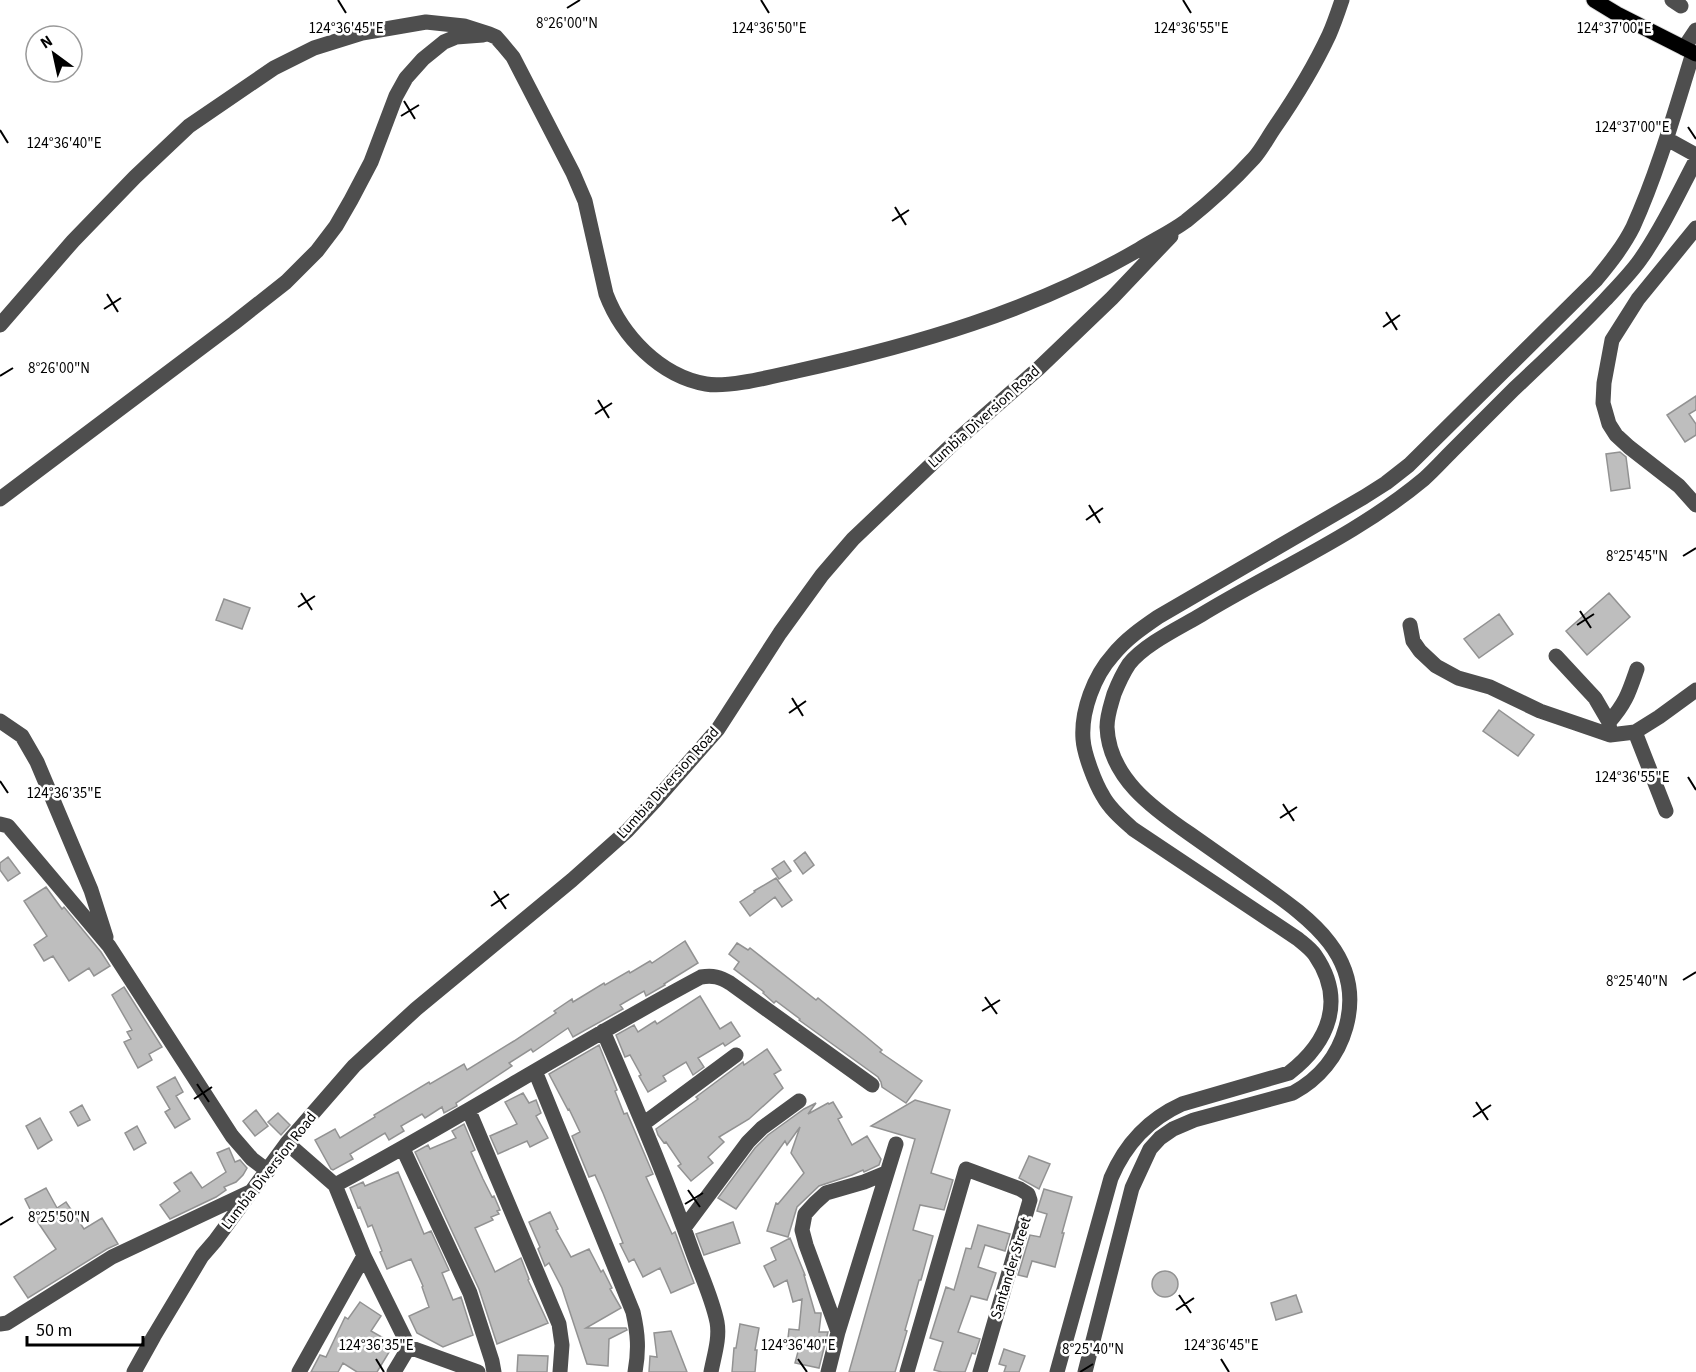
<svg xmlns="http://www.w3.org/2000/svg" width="1696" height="1372" font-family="'Source Sans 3',sans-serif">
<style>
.building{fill:#bebebe;stroke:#929292;stroke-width:1.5}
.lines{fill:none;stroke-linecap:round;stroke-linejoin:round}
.major-casing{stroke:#dbdbdb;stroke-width:17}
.minor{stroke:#4e4e4e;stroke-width:15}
.major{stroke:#000;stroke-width:15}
.ticks{fill:none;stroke:#000;stroke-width:2}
.labels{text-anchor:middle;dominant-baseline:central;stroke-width:5;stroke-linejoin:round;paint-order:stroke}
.street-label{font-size:15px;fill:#000;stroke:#fff}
.ticks-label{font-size:15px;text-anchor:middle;fill:#000;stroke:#fff;stroke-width:5;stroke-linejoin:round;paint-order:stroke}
</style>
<rect width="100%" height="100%" fill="#fff"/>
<path class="building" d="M1696,396v14l-7,4 7,10v11l-11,7 -18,-27z
M1620,452l6,5 4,31 -19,3 -5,-37z
M1609,593l21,24 -43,38 -21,-24z
M224,599l26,9 -8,21 -26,-9z
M1499,614l14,20 -34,24 -15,-19z
M1499,710l35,25 -16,21 -35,-25z
M805,852l9,13 -11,9 -9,-13z
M8,857l12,16 -12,8 -8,-11v-7z
M784,861l7,10 -12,8 -7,-10z
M776,878l16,22 -10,7 -7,-10 -25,19 -10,-14 15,-10 -1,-1z
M46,887l16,22 2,-2 37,45 9,14 -16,10 -5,-8 -20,13 -16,-25 -9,5 -10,-16 13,-9 -23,-35z
M685,941l13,22 -34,21 1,1 -19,11 -2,-5 -24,14 3,4 -50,28 -5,-9 -35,24 -2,-3 -22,14 3,3 -56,37 1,3 -13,7 -2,-6 -17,11 -3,-4 -21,12 3,5 -15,9 -4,-7 -35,21 3,5 -20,11 -2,-1 -16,-29 20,-11 5,9 35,-21 -1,-2 55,-33 1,2 34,-20 3,6 47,-29 42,-28 -2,-2 18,-12 1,3 31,-19 1,2 24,-14 1,2 20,-12 2,2z
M737,943l11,7 2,-2 66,52 2,-2 46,37 18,15 -2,2 42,29 -16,22 -24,-16 -1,-5 -3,-5 -79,-57 1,-1 -24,-18 -2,2 -11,-10 1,-1 -30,-23 5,-7 -10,-8z
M124,987l38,60 -13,7 3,6 -14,8 -14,-26 7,-3 -4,-7 5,-2 -20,-35z
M700,996l20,33 11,-7 9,14 -15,10 -2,-3 -25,15 6,9 -11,8 -7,-13 -23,14 3,5 -18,11 -9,-16 2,-1 -11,-20 -5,2 -9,-22 18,-10 4,7 17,-11 2,3z
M599,1045l18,45 -2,1 9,23 3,-1 26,61 -7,3 26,57 3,-2 19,51 -23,10 -11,-25 -17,9 -9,-18 -5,3 -9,-18 3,-1 -20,-50 -8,-18 -6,2 -17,-41 8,-4 -11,-23 -1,1 -19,-36z
M767,1049l14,21 -7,4 9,14 -34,31 -30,18 5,5 -16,15 5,6 -22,18 -13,-15 3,-2 -15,-22 -2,1 -6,-8 -2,-6 42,-30 -2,-2 47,-35 1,3z
M175,1077l8,15 -7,4 14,23 -15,9 -10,-16 5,-3 -13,-22z
M523,1093l6,10 7,-3 5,13 -5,3 12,22 -18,9 -3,-6 -29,13 -8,-18 27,-12 -12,-22z
M915,1100l35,10 -19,63 22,7 -9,30 -24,-5 -7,25 20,6 -12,44h-2l-8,29 -6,21 2,1 -12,41h-46l66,-233 -44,-13z
M833,1102l9,15 -4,2 14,26 15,-9 14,23 -2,6 -15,7 -1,-2 -11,5 -33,11 -22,21 -9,30 -21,-6 9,-28 2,1 26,-31 -13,-20 9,-26 -13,18 -2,-4 -49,68 -18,-11 37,-50 13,-13 36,-26 12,-6 -8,11 20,-11 1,1z
M82,1105l8,15 -12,6 -8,-14z
M256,1110l12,16 -13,10 -12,-15z
M278,1113l12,12 -9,10 -13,-13z
M40,1118l12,22 -14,9 -12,-23z
M464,1124l11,26 -4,2 12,27 9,18 2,-1 6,14 -3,1 2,3 -8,3 2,3 -18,8 20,44 26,-14 8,21 -1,1 20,43 -51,21 -18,-55 -64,-137 13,-7 2,4 26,-11 -4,-7z
M137,1126l9,17 -12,7 -9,-17z
M229,1148l6,14 5,-2 7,8 -4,7 -7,7 -12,5 2,3 -10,7 -46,22 -10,-14 20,-14 -6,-8 17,-11 11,16 24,-16 -9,-19z
M1029,1156l21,8 -11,25 -20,-11z
M398,1172l26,62 7,-3 18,39 -7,3 11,27 8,-3 12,38 -30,12 -26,-14 -8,-17 20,-9 -7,-20 1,-1 -12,-27 -24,10 -7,-17 2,-1 -10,-26 -4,2 -8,-20 -2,1 -8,-20 13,-6 2,4z
M46,1188l11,20 9,-6 18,27 18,-11 16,26 -11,5 -79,49 -14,-21 42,-28 -23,-34 -8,-16z
M1044,1189l28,8 -10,36h2l-9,34 -23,-6 -5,16 -9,-2 12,-40 10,2 7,-23 -10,-3z
M550,1212l8,17 -2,1 15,27 18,-8 12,23 2,-2 9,18 -2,1 11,19 -35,20h40l1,2 -18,9 -1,27 -21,-2 -25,-76 -13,-25 -4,3 -7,-17 2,-2 -11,-25z
M733,1222l7,21 -36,12 -8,-21z
M978,1225l32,9 -5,17 -20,-6 -7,22 18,6 -9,27 -16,-4 -13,36 22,7 -5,15 -3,-1 -7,19h-23l-8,-2 9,-28 -13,-4 16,-51 8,3 12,-42 5,1z
M790,1238l15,37h-1l11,38h6v2l-2,17h9l-9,36 -24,-5 4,-15 -12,-1 2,-18 10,1 3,-31 -9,3 -6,-22 -13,7 -10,-21 12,-6 -5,-12z
M1152 1284a13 13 0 1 1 26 0a13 13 0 1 1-26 0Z
M1296,1295l6,17 -26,8 -5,-17z
M360,1302l21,14 -10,15 23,13 -17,28h-20l-14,-9 -5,9h-27l9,-17 6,2 19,-40 3,2z
M740,1324l19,4 -4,22h2l-2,22h-23l2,-24h2z
M671,1331l16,41h-38l1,-16 7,1 -3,-24z
M1004,1349l21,7 -6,16h-15l2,-6 -7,-2z
M518,1355l30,1 -1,16h-30z"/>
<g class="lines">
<g class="major-casing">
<path id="major" d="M1594,0l23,14 79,40"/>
</g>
<path class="minor" d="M1672,0l9,6
M1684,48l12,-18
M1667,139l29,16
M1696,228l-58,71 -26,41 -8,43 -1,20 6,21 7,11 13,12 50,39 17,19
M0,325l73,-84 62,-64 54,-51 85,-58 40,-20 48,-15 64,-11 38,4 25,8 7,3 7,8 10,12 60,116 12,28 21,93c16,42 54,82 100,90 22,4 68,-8 91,-13 118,-26 236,-60 341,-121 16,-10 33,-18 48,-29 24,-19 47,-40 68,-63 8,-9 14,-21 21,-31 20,-29 39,-60 54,-92 5,-11 9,-23 13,-35
M0,499l234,-176 52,-41 31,-31 19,-25 15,-26 20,-38 25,-66 10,-18 17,-19 21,-17 12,-5 27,-2
M1410,625l3,16 7,10 16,15 22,12 32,9 50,24 70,24 25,-3 24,-15 37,-27
M1556,656l39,42 14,24 1,13
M0,721l22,15 15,26 54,128 15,47
M1609,722c17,-19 20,-30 28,-53
M1635,732l31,79
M0,824l8,2 101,120 123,190 20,23 16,12
M603,1031c32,73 63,146 90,222 8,22 19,45 24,69 3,16 -3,34 -6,50
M535,1071l98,241c5,22 6,38 2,60
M469,1111l90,213 3,21 -2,27
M643,1124l93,-69
M287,1143l48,42c124,-66 242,-142 366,-208 12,-2 19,0 29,6l142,102
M403,1149l67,144 22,68 2,11
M335,1185l29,71 45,91 69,25
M684,1228l64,-86 14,-14 37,-27
M0,1324l7,-1 105,-66 138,-65
M838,1332l-32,-87 -4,-15 3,-16 10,-11 11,-10 38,-11 22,-9
M134,1372l20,-36 48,-80 13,-15 72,-98 67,-77 62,-57 156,-129 55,-49 27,-29 64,-73 62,-96 42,-58 31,-36 103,-98 83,-73 73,-70 59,-62
M299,1372l65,-116
M394,1372l15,-25
M828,1372l10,-40 58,-188
M907,1372l59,-203 54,20 8,5 2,6 -50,172
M1057,1372l54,-194c14,-33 38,-59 71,-74l107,-31c40,-31 57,-73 26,-118 -4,-6 -11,-11 -17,-16l-165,-110c-11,-10 -23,-20 -30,-33 -8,-13 -19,-42 -20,-57 -2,-28 11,-63 30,-84 13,-16 29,-27 45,-38l206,-120 22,-14 23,-18 187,-185c13,-16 27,-33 37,-53 25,-55 42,-116 60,-174
M1085,1372l47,-184 18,-39 10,-11 13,-9 21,-9 99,-27c26,-14 45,-37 53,-66 19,-69 -35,-108 -85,-143 -24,-17 -48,-34 -71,-50 -38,-26 -81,-57 -83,-107 0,-12 4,-22 7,-33 4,-10 9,-21 15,-30 16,-20 50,-36 72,-49 74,-45 156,-80 223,-136 10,-9 19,-19 28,-28 21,-21 41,-41 62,-62 31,-29 62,-58 91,-89 12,-13 25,-26 35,-40 22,-31 38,-66 56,-100"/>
<use href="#major" class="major"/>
</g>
<path class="ticks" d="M338,0l8,13M761,0l8,13M1183,0l8,13M1606,0l8,13M567,8l13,-8M404,101l11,18M401,116l18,-11M1688,127l8,12M0,130l8,13M895,207l11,18M892,221l17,-11M107,294l11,18M104,309l17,-11M1386,312l11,18M1383,327l17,-12M0,376l13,-8M598,400l11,18M595,414l17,-11M1089,505l11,18M1086,520l17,-12M1683,556l13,-8M301,593l11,17M298,607l17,-11M1580,611l11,17M1577,625l17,-11M792,698l11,18M789,713l17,-12M1688,777l8,13M0,781l8,12M1283,804l11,17M1280,818l17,-11M494,891l12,18M491,906l18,-12M1683,980l13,-8M985,997l12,17M982,1011l18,-11M197,1084l12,18M194,1099l18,-12M1476,1102l12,18M1473,1117l18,-12M688,1190l12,17M685,1204l18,-11M0,1225l13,-8M1179,1295l12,18M1176,1310l18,-12M376,1359l8,13M798,1359l9,13M1221,1359l8,13M1080,1372l13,-8"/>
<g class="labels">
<g class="street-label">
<text transform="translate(984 417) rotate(-42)">Lumbia Diversion Road</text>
<text transform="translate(668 783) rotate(-48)">Lumbia Diversion Road</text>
<text transform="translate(269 1171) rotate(-52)">Lumbia Diversion Road</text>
<text transform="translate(1011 1268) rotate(-73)">Santander Street</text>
</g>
</g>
<g class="ticks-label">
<text x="567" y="28">8°26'00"N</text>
<text x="769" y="33">124°36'50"E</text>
<text x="1191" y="33">124°36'55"E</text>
<text x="346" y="33">124°36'45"E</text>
<text x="1614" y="33">124°37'00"E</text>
<text x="1632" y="132">124°37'00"E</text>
<text x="64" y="148">124°36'40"E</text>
<text x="59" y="373">8°26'00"N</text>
<text x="1637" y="561">8°25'45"N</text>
<text x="1632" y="782">124°36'55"E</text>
<text x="64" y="798">124°36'35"E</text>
<text x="1637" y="986">8°25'40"N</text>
<text x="59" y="1222">8°25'50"N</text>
<text x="376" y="1350">124°36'35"E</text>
<text x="798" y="1350">124°36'40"E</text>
<text x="1221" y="1350">124°36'45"E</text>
<text x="1093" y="1354">8°25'40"N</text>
</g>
<g transform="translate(54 54) rotate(327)"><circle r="28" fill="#ffffff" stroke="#999999" stroke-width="1.5"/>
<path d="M0-4.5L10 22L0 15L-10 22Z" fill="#000000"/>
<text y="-9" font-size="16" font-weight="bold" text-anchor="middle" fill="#000000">N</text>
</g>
<path d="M27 1336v9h116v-9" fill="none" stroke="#000000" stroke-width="3"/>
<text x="36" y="1336" font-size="18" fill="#000000" stroke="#ffffff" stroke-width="4.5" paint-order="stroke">50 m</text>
</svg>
